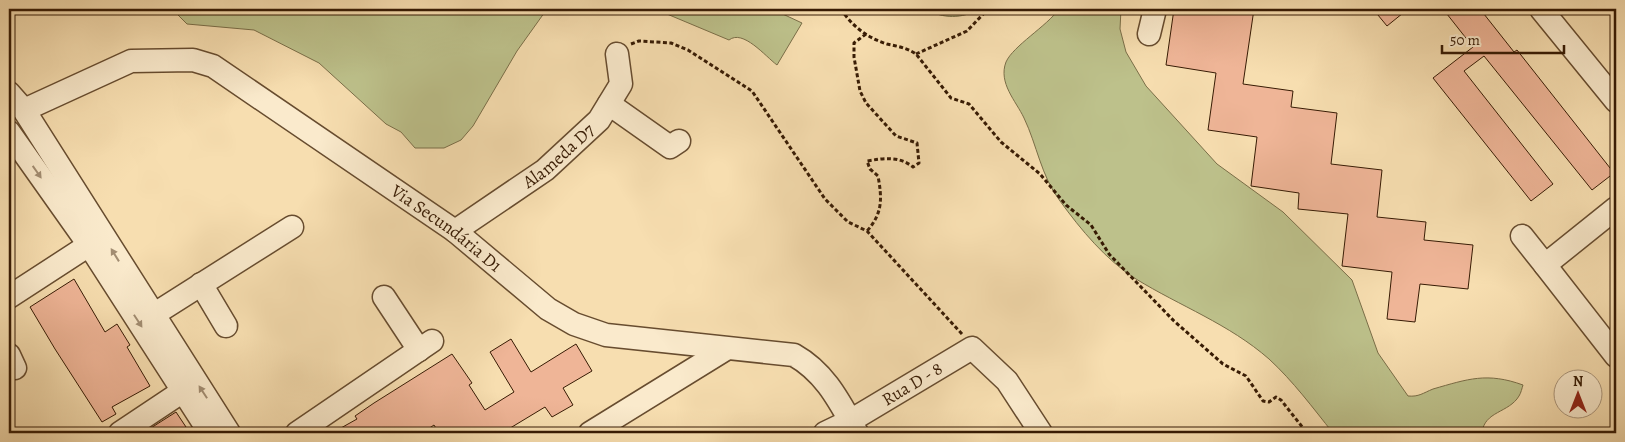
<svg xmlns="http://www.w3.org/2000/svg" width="1625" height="442" font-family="Alegreya,serif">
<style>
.green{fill:#bdc18b;stroke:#7a6e48}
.building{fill:#efb597;stroke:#371b04}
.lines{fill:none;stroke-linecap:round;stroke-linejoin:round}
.minor-casing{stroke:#674c2f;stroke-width:25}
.path{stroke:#371b04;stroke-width:3;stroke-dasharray:4 2.5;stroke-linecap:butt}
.minor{stroke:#faeacc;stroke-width:22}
.oneway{fill:#a28d72}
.labels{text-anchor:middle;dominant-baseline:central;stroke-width:4;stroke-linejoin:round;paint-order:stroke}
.street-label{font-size:18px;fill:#371b04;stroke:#faeacc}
</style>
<rect width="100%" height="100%" fill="#f7deb0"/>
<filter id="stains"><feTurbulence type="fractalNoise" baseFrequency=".004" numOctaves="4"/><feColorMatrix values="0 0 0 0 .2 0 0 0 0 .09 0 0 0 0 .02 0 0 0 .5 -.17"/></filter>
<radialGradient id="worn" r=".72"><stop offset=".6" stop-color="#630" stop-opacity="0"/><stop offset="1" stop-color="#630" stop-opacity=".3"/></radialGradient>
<path class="green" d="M155,9h392l-30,42 -44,75 -12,14 -17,8h-29l-14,-16 -15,-8 -67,-61 -65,-33 -67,-6 -14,-14z
M655,9h117l30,14 -25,42c-12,-9 -34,-36 -48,-25z
M925,9h55c-19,10 -36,10 -55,0z
M1059,9h62l-1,20 6,23 20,34 71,78 66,48 69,68 26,73 30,43c11,1 15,-3 25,-7 35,-10 54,-17 90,-4 -1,3 -2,8 -4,11 -10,17 -35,15 -37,37h-149c-20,-25 -40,-52 -64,-74 -40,-35 -89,-53 -133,-80 -30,-19 -55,-49 -76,-78 -19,-25 -23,-56 -36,-83 -8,-17 -26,-35 -18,-56 7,-16 41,-36 53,-53z"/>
<path class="building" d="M1174,9h80l-11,75 50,7 -2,16 46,6 -6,51 51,6 -5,47 49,5 -2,18 49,5 -5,44 -48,-5 -5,38 -28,-3 5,-47 -50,-6 6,-52 -50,-5 1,-16 -48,-7 6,-49 -49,-7 8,-57 -50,-8z
M1373,9h35l-21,17z
M1443,9h37l34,43 3,-2 97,123 -22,17 -108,-134 -20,15 89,113 -22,17 -98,-123 40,-31z
M74,279l31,53 12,-8 13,21 -3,2 23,39 -38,21 4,7 -14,8 -47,-73 -25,-42z
M511,339l20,33 45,-28 16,27 -29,17 10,17 -21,12 -7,-10 -43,26h-63l-5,-8 -12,8h-90l25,-14 -2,-3 19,-13 78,-49 20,29 -3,2 16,25 29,-18 -24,-40z
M176,412l14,21h-47z"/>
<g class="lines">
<g class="minor-casing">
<g id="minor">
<path d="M1541,9l75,92"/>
<path d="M1149,34l6,-25"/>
<path d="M9,93l15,17 205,323"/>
<path d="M609,104l61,43 9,-6"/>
<path id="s1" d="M24,110l107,-49 62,-1 20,6 242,165 93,78 26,15 32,11 188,20c32,18 46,48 63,78"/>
<path d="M9,132l80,113 121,188"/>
<path id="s2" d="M455,231l90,-61 54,-50 22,-36 -4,-30"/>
<path d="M1522,236l23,29 71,-57"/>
<path d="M1545,265l71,91"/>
<path d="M201,284l25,42"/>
<path d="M9,297l80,-52"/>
<path d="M384,297l35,53"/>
<path d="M153,315l139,-88"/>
<path d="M9,355l6,13"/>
<path d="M120,433l63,-42"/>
<path d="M297,433l135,-92"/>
<path d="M590,433l136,-84"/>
<path id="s3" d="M825,433l25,-12 122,-73 35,33 34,52"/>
</g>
</g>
<path class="path" d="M841,9c10,16 26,29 46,35 10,2 20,4 29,10l35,44 18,6 32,38 39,32 26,31 25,20 18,29 65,67 49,43 23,12 17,25 6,1 7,-5 5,3 26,33
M866,34l-12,9v14l6,34 6,12 30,33 21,7 2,20 -6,4c-14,-11 -28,-9 -46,-6l3,8 8,7c4,22 5,37 -11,55
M631,44l8,-3 32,2 17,7 64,41 73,108 23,23 19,9 95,103
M916,54l51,-23 21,-22"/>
<use href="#minor" class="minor"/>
</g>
<defs><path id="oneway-solid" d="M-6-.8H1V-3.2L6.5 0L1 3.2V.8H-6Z" transform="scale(1.25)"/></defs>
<g class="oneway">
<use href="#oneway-solid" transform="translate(37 172) rotate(55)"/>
<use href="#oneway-solid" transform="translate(115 255) rotate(-122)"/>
<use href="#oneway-solid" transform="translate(138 321) rotate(57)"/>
<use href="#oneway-solid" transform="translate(203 392) rotate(-123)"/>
</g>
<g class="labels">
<g class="street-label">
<text stroke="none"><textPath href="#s2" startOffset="128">Alameda D7</textPath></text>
<text stroke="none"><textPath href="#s1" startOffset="485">Via Secundária D1</textPath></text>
<text stroke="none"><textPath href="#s3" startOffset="100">Rua D - 8</textPath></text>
</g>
</g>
<rect width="1625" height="442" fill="none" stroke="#f7deb0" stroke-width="30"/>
<rect x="10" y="10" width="1605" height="422" fill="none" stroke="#371b04" stroke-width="2.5"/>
<rect x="15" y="15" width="1595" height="412" fill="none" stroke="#371b04"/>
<g transform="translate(1578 394)"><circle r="24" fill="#faeacc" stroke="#ac977c"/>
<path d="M0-4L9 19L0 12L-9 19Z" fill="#8f2418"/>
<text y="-8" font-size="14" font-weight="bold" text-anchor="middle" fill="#371b04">N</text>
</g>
<path d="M1442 45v8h122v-8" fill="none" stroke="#371b04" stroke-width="2.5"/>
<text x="1450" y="45" font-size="15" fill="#371b04" stroke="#faeacc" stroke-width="4" paint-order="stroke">50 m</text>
<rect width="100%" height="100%" filter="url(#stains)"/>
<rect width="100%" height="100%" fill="url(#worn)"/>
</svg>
